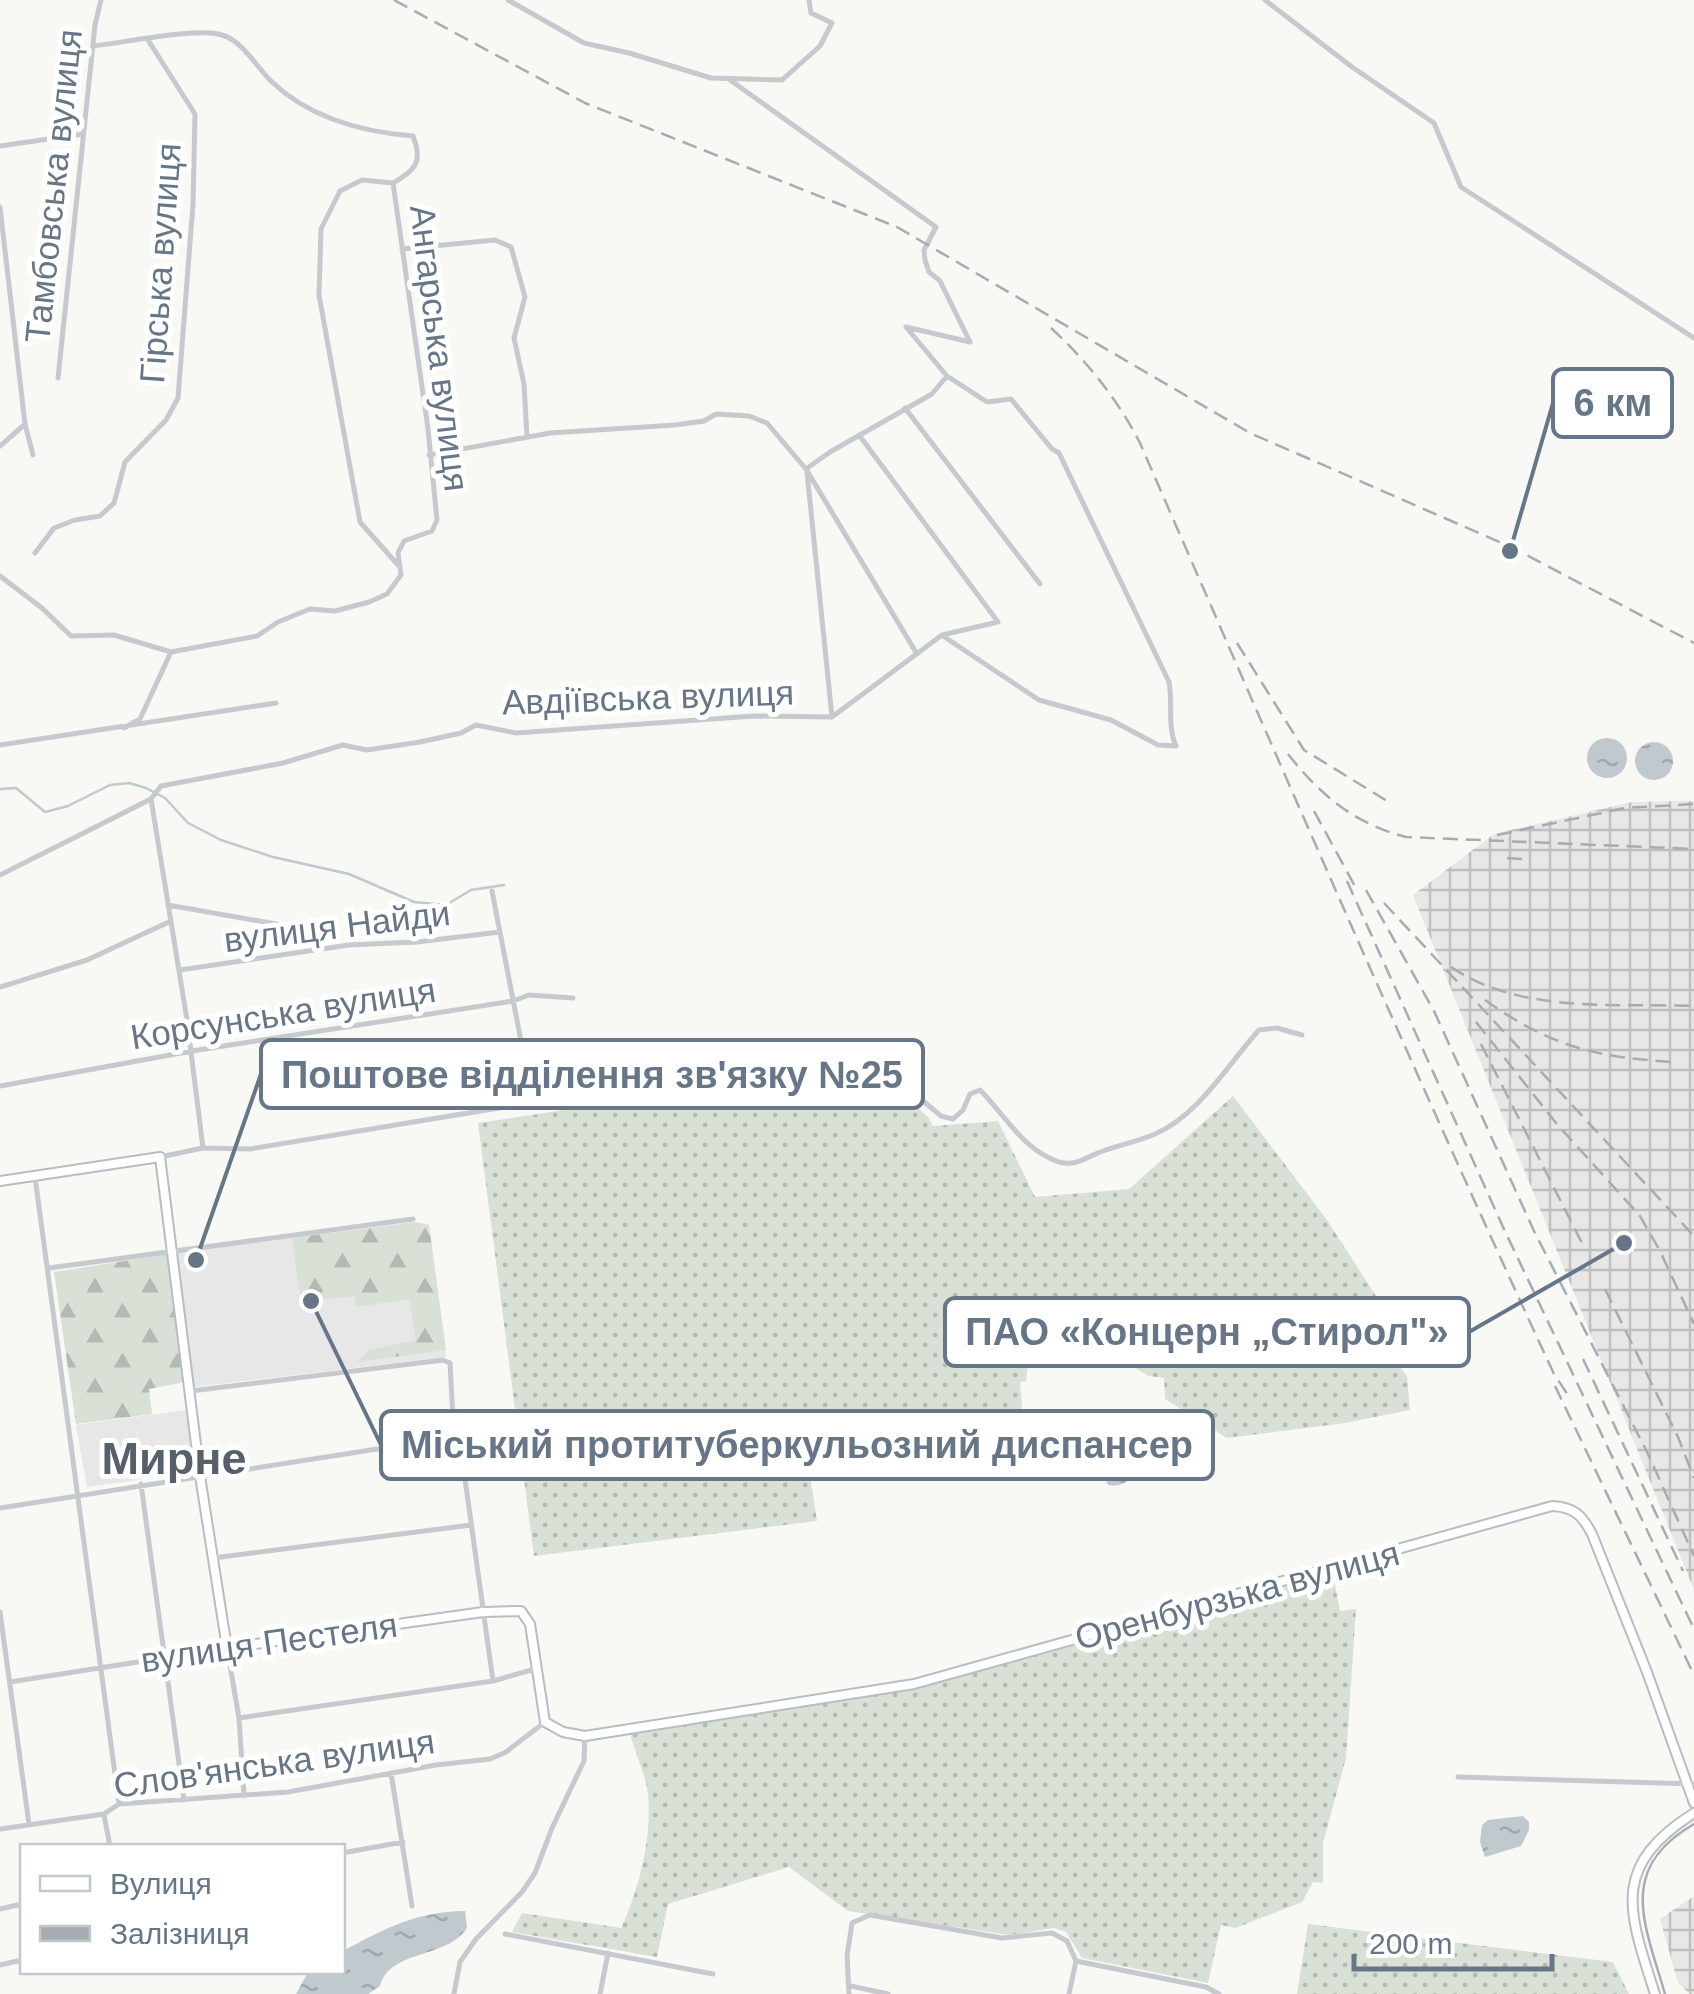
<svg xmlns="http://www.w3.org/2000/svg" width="1694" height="1994" font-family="Helvetica,sans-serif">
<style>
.built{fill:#e6e7e6}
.industrial{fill:url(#industrial-grid)}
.forest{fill:url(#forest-firs)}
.garden{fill:url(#garden-dots)}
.water{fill:url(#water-ripples)}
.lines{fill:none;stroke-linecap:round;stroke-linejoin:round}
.stream{stroke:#c0c9ce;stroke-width:2.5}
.secondary-casing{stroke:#b8bdc2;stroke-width:12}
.street{stroke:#c6c9cd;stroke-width:5}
.secondary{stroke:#fff;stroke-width:8}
.tram{stroke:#a6acb2;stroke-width:2.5}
.rail{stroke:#a6acb2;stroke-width:2.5;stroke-dasharray:15 8;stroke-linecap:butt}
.labels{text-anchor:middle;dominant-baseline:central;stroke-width:10;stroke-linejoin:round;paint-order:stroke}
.street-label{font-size:35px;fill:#677687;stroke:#fff}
.district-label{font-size:45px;font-weight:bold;fill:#55606b;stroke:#fff}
.leader{fill:none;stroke:#677687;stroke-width:4}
.callout-dot{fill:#677687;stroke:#fff;stroke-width:4}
.callout{fill:#fff;stroke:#677687;stroke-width:4}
.callout-label{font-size:38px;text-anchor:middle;font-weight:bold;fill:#677687}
</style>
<defs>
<pattern id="industrial-grid" width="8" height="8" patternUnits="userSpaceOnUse" patternTransform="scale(2.5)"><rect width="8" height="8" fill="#e6e7e6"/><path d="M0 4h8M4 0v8" fill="none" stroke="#bec0c0"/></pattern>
<pattern id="forest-firs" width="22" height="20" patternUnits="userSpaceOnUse" patternTransform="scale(2.5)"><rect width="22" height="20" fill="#d9e0d6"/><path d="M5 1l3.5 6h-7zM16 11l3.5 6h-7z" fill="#b4bab3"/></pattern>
<pattern id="garden-dots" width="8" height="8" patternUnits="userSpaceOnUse" patternTransform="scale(2.5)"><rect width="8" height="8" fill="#d9e0d6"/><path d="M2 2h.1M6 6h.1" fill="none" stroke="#b4bab3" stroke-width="1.8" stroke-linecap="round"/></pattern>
<pattern id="water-ripples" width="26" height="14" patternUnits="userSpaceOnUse" patternTransform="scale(2.5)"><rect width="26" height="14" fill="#c0c9ce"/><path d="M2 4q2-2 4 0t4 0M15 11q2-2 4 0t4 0" fill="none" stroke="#a0a8ad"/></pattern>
</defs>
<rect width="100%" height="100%" fill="#f8f8f5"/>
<path class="built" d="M415,1222l14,3 17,132 -252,30 -19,-134z
M186,1410l8,62 -107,15 -11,-62z"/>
<path class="industrial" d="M1694,801v789l-281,-695 81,-61 138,-32z
M1694,1896v98h-4l-12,-11 -18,-64z"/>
<path class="forest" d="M415,1222l14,3 17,125 -89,12 12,-12 47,-10 -7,-41 -53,8 -2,-11 -53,6 -9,-64z
M169,1254l17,128 -37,7 3,25 -76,10 -22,-152z"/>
<path class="garden" d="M849,1067l29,6 50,44 5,9 65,-5 37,76 94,-8 104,-93 94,124 60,93 13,54 7,9 3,34 -65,13 -118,15 -62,-39 -1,-21 -15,-2 -51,-29 -4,-17 -63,9 -5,42 -6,1 4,51 -5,4 -49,11 -12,-27 -151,35 10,65 -283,35 -56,-433z
M1333,1574l7,37 16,-2 -10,149 -23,85v40l-10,-1 -11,20 -67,26 -14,-3 -13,58 -126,-25 -16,-26 -12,-4 -45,7 -161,-24 -59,-44 -121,37 -11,53 -145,-25 10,-19 99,15c18,-38 31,-90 27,-133 -2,-20 -13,-42 -18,-62l286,-45z
M1308,1924l305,38 16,32h-332z"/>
<path class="water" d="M1587 758a20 20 0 1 1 40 0a20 20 0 1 1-40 0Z
M1635 761a19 19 0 1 1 38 0a19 19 0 1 1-38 0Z
M1129,1448h19c-13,16 -13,41 -40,37l-6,-13c5,-14 13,-19 27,-24z
M1523,1816l6,6v8l-8,16 -36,11 -5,-15 2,-17 6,-5z
M465,1911l2,17c-20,31 -77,21 -87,58l-12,8h-72l12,-22h34l1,-21c43,-23 72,-39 122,-40z"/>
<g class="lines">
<path class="stream" d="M0,789l16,-1 29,24 23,-6 42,-21 19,-2 17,5 19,10 23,25 33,17 52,17 76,17 65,28 32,3 25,-15 33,-5"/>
<g class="secondary-casing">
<path id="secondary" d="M0,1181l160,-24 40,319 27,172 256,-36 38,-1 9,13 15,98 18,10 22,4 329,-52 638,-178c22,1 30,9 40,28l55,138 47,131
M1655,1994c-26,-82 -46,-127 39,-181"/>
</g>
<path class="street" d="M508,0l76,43 45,10 82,25 71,2 38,-34 12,-23 -21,-10 -2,-13
M1265,0l87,67 82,56 27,64 233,151
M93,46c30,-3 103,-19 129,-11 21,6 35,33 50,47 38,36 90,50 141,54 10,26 3,34 -20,47
M730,80l206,147 -12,23 1,10 4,12 11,9 30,61 -64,-15 41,49 40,26 24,-3 41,50 7,4 110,229c4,23 -2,44 7,64l-18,-1 -47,-25 -72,-20 -96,-64
M0,146l83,-12
M393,183l-31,-3 -22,11 -19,38 -2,66 41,227 38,43
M0,207l25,217 8,31
M402,249l93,-9 16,7 14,50 -11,41 10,46 3,53
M58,378l37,-353 6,-25
M905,408l135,176
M0,446l24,-21
M429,455l121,-22 125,-8 29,-4 12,-7 33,2 18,7 39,46 111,185
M806,469l24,-17 102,-58 15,-18
M807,472l25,245
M35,553l19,-25 21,-8 25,-4 14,-13 11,-41 41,-42 12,-22 15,-194 2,-90 -47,-74
M0,576l42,32 29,28 43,-1 57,17
M124,728l16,-9 31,-67 86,-16 21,-14 32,-13 25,2 34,-9 18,-8 14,-19 -3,-22 6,-12 28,-10 5,-11 -9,-91 -35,-246
M0,745l276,-42
M0,875l151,-76
M492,891l35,181 2,31
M168,905l137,24 9,5 7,14
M180,970l169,-25 68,-3 83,-10
M0,987l87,-27 84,-39
M0,1086l192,-35 321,-50 16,-6 44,3
M203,1148l-16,-128 -36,-221 10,-13 122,-23 60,-18 24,5 53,-8 41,-9 15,-8 40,8 238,-17 78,1 110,-82 56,-13 -139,-187
M160,1157l43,-9 47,1 279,-46 344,-44 68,57 12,3 10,-9 7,-16 10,-4c25,25 43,60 79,72 17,5 29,-6 44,-11 17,-6 36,-10 52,-17 44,-19 73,-70 104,-104l18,-2 25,7
M35,1177l84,627
M49,1268l364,-49
M191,1391l252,-31 7,3 4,74 11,42 28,202
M141,1484l43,316
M0,1508l454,-71
M213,1558l258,-33
M0,1612l29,212
M10,1682l217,-34 12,70 5,78
M239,1718l254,-37 42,-12
M391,1773l21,133
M1458,1777l236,7
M104,1815l6,31
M0,1829l104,-15 15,-10 169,-12 148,-27 54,-6 16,-7 39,-30
M342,1853l61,-11
M0,1909l22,-5
M505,1934l208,40
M0,1965l22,-5
M851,1986l37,8
M454,1994l6,-32 16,-23 46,-47 13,-19 17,-45 32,-67 1,-25
M600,1994l8,-41
M849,1994l-2,-38 5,-33 18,-8 132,23 50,-5 15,8 9,20 130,26 13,7
M1069,1994l7,-33"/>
<use href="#secondary" class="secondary"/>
<path class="tram" d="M1665,1994c-20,-70 -49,-125 29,-170"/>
<path class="rail" d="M394,0l191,103 312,124 353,206 263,115 181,95
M1051,328c36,33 67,72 89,115 136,312 271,623 414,931l16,24
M1237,643l67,107 88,54
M1288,754c32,41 67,70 118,83l288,12
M1314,811l43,79
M1497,835l128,-27 69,-4
M1507,858l15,1
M1347,881l156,346 191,402
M1366,890l68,121 100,220 114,223 46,102
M1384,903l310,333
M1451,967c69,47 163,36 243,39
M1485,1000c65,46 109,57 187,62
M1476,1022l80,101 84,93 20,35 34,73
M1481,1044l102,201
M1605,1289l73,148 16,41
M1583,1359l100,212
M1555,1386l139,289"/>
</g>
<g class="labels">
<g class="street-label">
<text transform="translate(53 186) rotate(-84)">Тамбовська вулиця</text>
<text transform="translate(160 263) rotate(-86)">Гірська вулиця</text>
<text transform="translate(440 348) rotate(83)">Ангарська вулиця</text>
<text transform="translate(648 697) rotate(-2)">Авдіївська вулиця</text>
<text transform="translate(337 926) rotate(-7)">вулиця Найди</text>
<text transform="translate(283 1013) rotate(-9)">Корсунська вулиця</text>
<text transform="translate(1237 1595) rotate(-15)">Оренбурзька вулиця</text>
<text transform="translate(269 1642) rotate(-8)">вулиця Пестеля</text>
<text transform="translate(274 1763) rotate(-8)">Слов'янська вулиця</text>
</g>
<g class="district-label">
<text x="174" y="1458">Мирне</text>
</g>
</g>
<path class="leader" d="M1510 551L1553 403M196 1260L261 1074M1624 1243L1469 1332M311 1301L381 1445"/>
<g class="callout-dot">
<circle cx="1510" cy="551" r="10"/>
<circle cx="196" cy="1260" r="10"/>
<circle cx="1624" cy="1243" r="10"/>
<circle cx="311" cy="1301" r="10"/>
</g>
<g class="callout">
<rect x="1553" y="369" width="119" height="68" rx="10"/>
<rect x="261" y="1040" width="662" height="68" rx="10"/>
<rect x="945" y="1298" width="524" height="68" rx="10"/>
<rect x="381" y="1411" width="832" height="68" rx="10"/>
</g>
<g class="callout-label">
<text x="1613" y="416">6 км</text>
<text x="592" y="1088">Поштове відділення зв'язку №25</text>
<text x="1207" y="1345">ПАО «Концерн „Стирол"»</text>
<text x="797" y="1458">Міський протитуберкульозний диспансер</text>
</g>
<rect x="20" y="1844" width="325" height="130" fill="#ffffff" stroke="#c2c8cf" stroke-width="2.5"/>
<rect x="40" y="1876" width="50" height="15" fill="#ffffff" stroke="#c2c8cf" stroke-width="2.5"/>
<text x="110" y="1894" font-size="30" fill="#677687">Вулиця</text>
<rect x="40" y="1926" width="50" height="15" fill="#a6acb2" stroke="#c2c8cf" stroke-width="2.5"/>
<text x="110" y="1944" font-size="30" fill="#677687">Залізниця</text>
<path d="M1354 1954v15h198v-15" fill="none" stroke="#677687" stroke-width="5"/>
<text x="1369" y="1954" font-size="30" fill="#677687" stroke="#ffffff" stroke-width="8" paint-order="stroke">200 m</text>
</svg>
